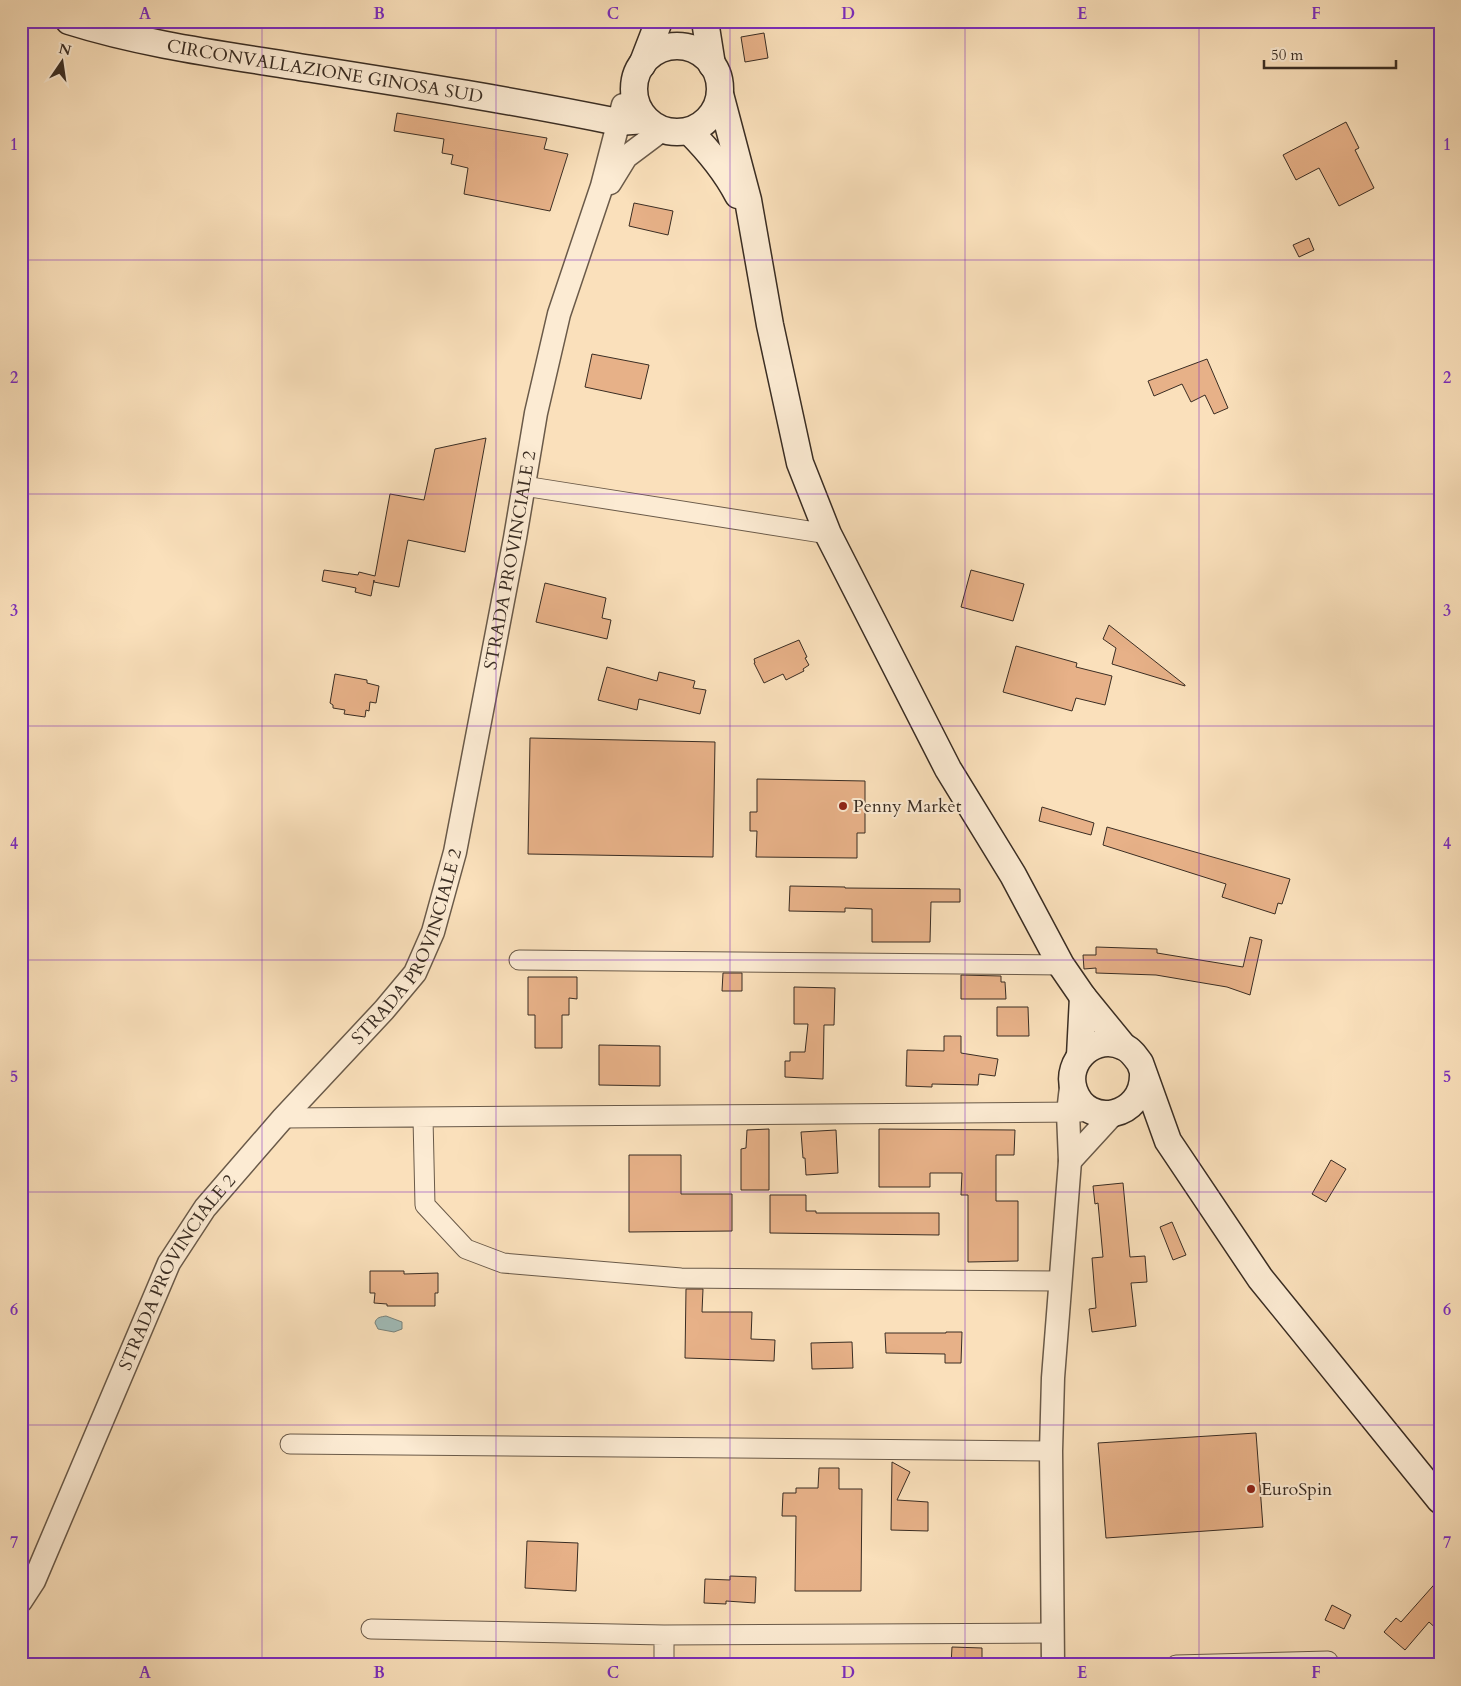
<svg xmlns="http://www.w3.org/2000/svg" width="1461" height="1686" font-family="Cardo,serif">
<style>
.water{fill:#a0bbb7;stroke:#77827c}
.building{fill:#e7b188;stroke:#3a2d23}
.lines{fill:none;stroke-linecap:round;stroke-linejoin:round}
.minor-casing{stroke:#6a5a49;stroke-width:21}
.tertiary-casing{stroke:#6a5a49;stroke-width:25}
.secondary-casing{stroke:#3a2d23;stroke-width:29}
.minor{stroke:#fcebd3;stroke-width:19}
.tertiary{stroke:#fcebd3;stroke-width:22}
.secondary{stroke:#fcebd3;stroke-width:26}
.grid{fill:none;stroke:#7b2cbf;stroke-width:1;stroke-opacity:0.55}
.poi-dot{fill:#8f2418;stroke:#fcebd3;stroke-width:2}
.labels{text-anchor:middle;dominant-baseline:central;stroke-width:4;stroke-linejoin:round;paint-order:stroke}
.street-label{font-size:18px;fill:#3a2d23;stroke:#fcebd3}
.poi-label{font-size:18px;fill:#3a2d23;stroke:#fcebd3;text-anchor:start}
.neatline{fill:none;stroke:#7b2cbf;stroke-width:2}
.grid-label{font-size:16px;text-anchor:middle;font-weight:bold;fill:#7b2cbf}
</style>
<rect width="100%" height="100%" fill="#fae0bb"/>
<filter id="stains"><feTurbulence type="fractalNoise" baseFrequency=".004" numOctaves="4"/><feColorMatrix values="0 0 0 0 .2 0 0 0 0 .09 0 0 0 0 .02 0 0 0 .5 -.17"/></filter>
<radialGradient id="worn" r=".72"><stop offset=".6" stop-color="#630" stop-opacity="0"/><stop offset="1" stop-color="#630" stop-opacity=".3"/></radialGradient>
<path class="water" d="M386,1316l16,6v7l-8,3 -16,-3 -3,-6c1,-6 6,-6 11,-7z"/>
<path class="building" d="M764,33l4,25 -23,4 -4,-25z
M397,113l150,25 -3,11 24,5 -18,57 -86,-17 4,-26 -17,-4 2,-9 -11,-2 2,-14 -50,-8z
M1346,122l13,26 -4,2 19,38 -35,18 -20,-38 -23,12 -13,-25z
M634,203l39,8 -5,24 -39,-9z
M1309,238l5,12 -15,7 -6,-12z
M592,354l57,11 -8,34 -56,-12z
M1207,359l21,49 -14,6 -9,-19 -14,7 -9,-18 -28,12 -6,-15z
M486,438l-21,114 -57,-12 -9,47 -25,-5v-2l-3,16 -16,-4 1,-4 -34,-7 2,-11 34,5 1,-3 16,4 15,-82 34,6 11,-51z
M971,570l53,14 -11,37 -52,-14z
M545,583l61,15 -4,20 9,2 -4,19 -71,-17z
M1109,625l76,60v1l-73,-22 4,-16 -13,-9z
M799,640l8,17 -2,1 4,7 -6,4 1,2 -18,9 -3,-6 -19,9 -10,-20h1l-1,-4z
M1016,646l61,17 -1,4 36,9 -7,29 -29,-7 -4,13 -69,-19z
M607,667l50,14 2,-9 36,9 -2,7 13,2 -6,24 -61,-15 -2,11 -39,-10z
M335,674l32,6v3l12,3 -3,17 -6,-1 -1,9 -3,-1 -1,7 -21,-3 1,-4 -12,-2v-3l-3,-2z
M530,738l185,4 -2,115 -185,-3z
M757,779l108,2v52h-8v25l-101,-1 1,-26h-7v-19h7z
M1042,807l52,16 -3,12 -52,-14z
M1107,827l183,52 -8,25 -4,-1 -3,11 -53,-17 4,-13 -123,-39z
M790,886l55,1v1l115,1v13h-29l-1,40h-58v-33l-27,-1v4l-56,-1z
M1250,937l12,3 -12,55 -23,-8 -71,-12 -60,-2v-5l-12,1 -1,-14h13v-8l61,2v4l86,14z
M723,973h19v18h-20z
M961,975l40,1v6h4l1,17h-45z
M528,977h49v22l-8,-1v17h-7v33h-27v-33h-7z
M794,987l41,1 -1,37h-10l-1,54 -38,-2v-16h5v-9h15l3,-28h-14z
M997,1007h31l1,29h-32z
M944,1036h17v17l37,6 -3,17 -16,-2 -1,11 -46,-1v3l-26,-1 1,-36 37,1z
M599,1045l61,1v40l-61,-1z
M769,1129v61h-28v-41l5,-1 1,-18z
M879,1129l136,1 -1,25h-18v46h22v60l-50,1v-67h-7l1,-22h-32v14h-51z
M836,1130l2,43 -32,2 -1,-17h-2l-2,-26z
M629,1155h52v39h51v37l-103,1z
M1331,1160l15,9 -20,33 -14,-8z
M1123,1183l7,74 15,-1 2,26 -16,1 5,43 -44,6 -3,-23 7,-1 -4,-50 11,-1 -5,-54 -3,1 -2,-18z
M770,1195h36v16h10v2h123v22l-169,-2z
M1172,1222l14,33 -13,5 -13,-33z
M370,1271h34v3l34,-1v20h-3v13h-48v-2l-13,-1 1,-10h-5z
M686,1289h17l-1,23h50l-1,27 24,1 -1,21 -89,-3z
M946,1332h16l-1,31h-16v-9l-59,-1 -1,-20h61z
M852,1342l1,26 -41,1 -1,-26z
M1256,1433l7,94 -157,11 -8,-95z
M892,1462l18,10 -13,28 31,2v29l-37,-1z
M819,1468h20v21h23l-1,102h-66l1,-75h-14l1,-23h13v-5h22z
M527,1541l51,2 -2,48 -51,-3z
M730,1576l26,1 -1,26 -29,-2v3l-22,-1 1,-24 25,1z
M1440,1578v54l-11,-10 -24,28 -21,-18 12,-14 5,4z
M1332,1605l19,10 -7,14 -19,-9z
M952,1647l30,1v17h-31z"/>
<g class="lines">
<g class="minor-casing">
<path id="minor" d="M524,486l304,48
M519,960l542,5
M283,1118l798,-6
M423,1118l2,87 41,44 37,14 178,15 379,3
M290,1444l761,7
M371,1629l293,6 389,-2
M664,1635v30
M1176,1665l152,-4v4"/>
</g>
<g class="tertiary-casing">
<g id="tertiary">
<path d="M610,183l16,-26 36,-27"/>
<path d="M1070,1161l44,-48"/>
<path id="s1" d="M21,1601l13,-20 135,-318 36,-55 78,-90 101,-108 31,-37 18,-41 22,-80 60,-314 21,-125 23,-99 43,-128 21,-81"/>
<path d="M1053,1665l-2,-214 2,-73 17,-217 -2,-48 4,-35"/>
</g>
</g>
<g class="secondary-casing">
<g id="secondary">
<path id="s2" d="M69,21c73,23 149,33 224,45 108,17 218,34 325,56l28,-2"/>
<path d="M705,21l7,44"/>
<circle cx="677" cy="89" r="43"/>
<path d="M642,65l17,-44"/>
<path d="M720,94l28,106 22,125 30,138 28,71 120,235 65,106 48,90 22,32 40,49"/>
<path d="M689,131c20,20 36,39 49,64"/>
<path d="M1080,1056l3,-59"/>
<path d="M1143,1074c1,44 -56,55 -69,16 -10,-29 22,-58 50,-43 7,3 11,9 16,16l28,78 92,137 180,222"/>
</g>
</g>
<use href="#minor" class="minor"/>
<use href="#tertiary" class="tertiary"/>
<use href="#secondary" class="secondary"/>
</g>
<path class="grid" d="M262,21v1644M496,21v1644M730,21v1644M965,21v1644M1199,21v1644M21,260h1419M21,494h1419M21,726h1419M21,960h1419M21,1192h1419M21,1425h1419"/>
<g class="poi-dot">
<circle cx="843" cy="806" r="5"/>
<circle cx="1251" cy="1489" r="5"/>
</g>
<g class="labels">
<g class="street-label">
<text stroke="none"><textPath href="#s2" startOffset="261">CIRCONVALLAZIONE GINOSA SUD</textPath></text>
<text stroke="none"><textPath href="#s1" startOffset="1175">STRADA PROVINCIALE 2</textPath></text>
<text stroke="none"><textPath href="#s1" startOffset="770">STRADA PROVINCIALE 2</textPath></text>
<text stroke="none"><textPath href="#s1" startOffset="365">STRADA PROVINCIALE 2</textPath></text>
</g>
<g class="poi-label">
<text x="853" y="806">Penny Market</text>
<text x="1261" y="1489">EuroSpin</text>
</g>
</g>
<rect width="1461" height="1686" fill="none" stroke="#fae0bb" stroke-width="55"/>
<g transform="translate(62 62) rotate(13)" stroke="#fcebd3" stroke-width="4" paint-order="stroke">
<path d="M0-4L9 19L0 12L-9 19Z" fill="#3a2d23"/>
<text y="-8" font-size="14" font-weight="bold" text-anchor="middle" fill="#3a2d23">N</text>
</g>
<path d="M1264 60v8h132v-8" fill="none" stroke="#3a2d23" stroke-width="2.5"/>
<text x="1271" y="60" font-size="15" fill="#3a2d23" stroke="#fcebd3" stroke-width="4" paint-order="stroke">50 m</text>
<rect x="28" y="28" width="1406" height="1630" class="neatline"/>
<g class="grid-label">
<text x="145" y="19">A</text>
<text x="379" y="19">B</text>
<text x="613" y="19">C</text>
<text x="848" y="19">D</text>
<text x="1082" y="19">E</text>
<text x="1316" y="19">F</text>
<text x="14" y="150">1</text>
<text x="1447" y="150">1</text>
<text x="14" y="383">2</text>
<text x="1447" y="383">2</text>
<text x="14" y="616">3</text>
<text x="1447" y="616">3</text>
<text x="14" y="849">4</text>
<text x="1447" y="849">4</text>
<text x="14" y="1082">5</text>
<text x="1447" y="1082">5</text>
<text x="14" y="1315">6</text>
<text x="1447" y="1315">6</text>
<text x="14" y="1548">7</text>
<text x="1447" y="1548">7</text>
<text x="145" y="1678">A</text>
<text x="379" y="1678">B</text>
<text x="613" y="1678">C</text>
<text x="848" y="1678">D</text>
<text x="1082" y="1678">E</text>
<text x="1316" y="1678">F</text>
</g>
<rect width="100%" height="100%" filter="url(#stains)"/>
<rect width="100%" height="100%" fill="url(#worn)"/>
</svg>
